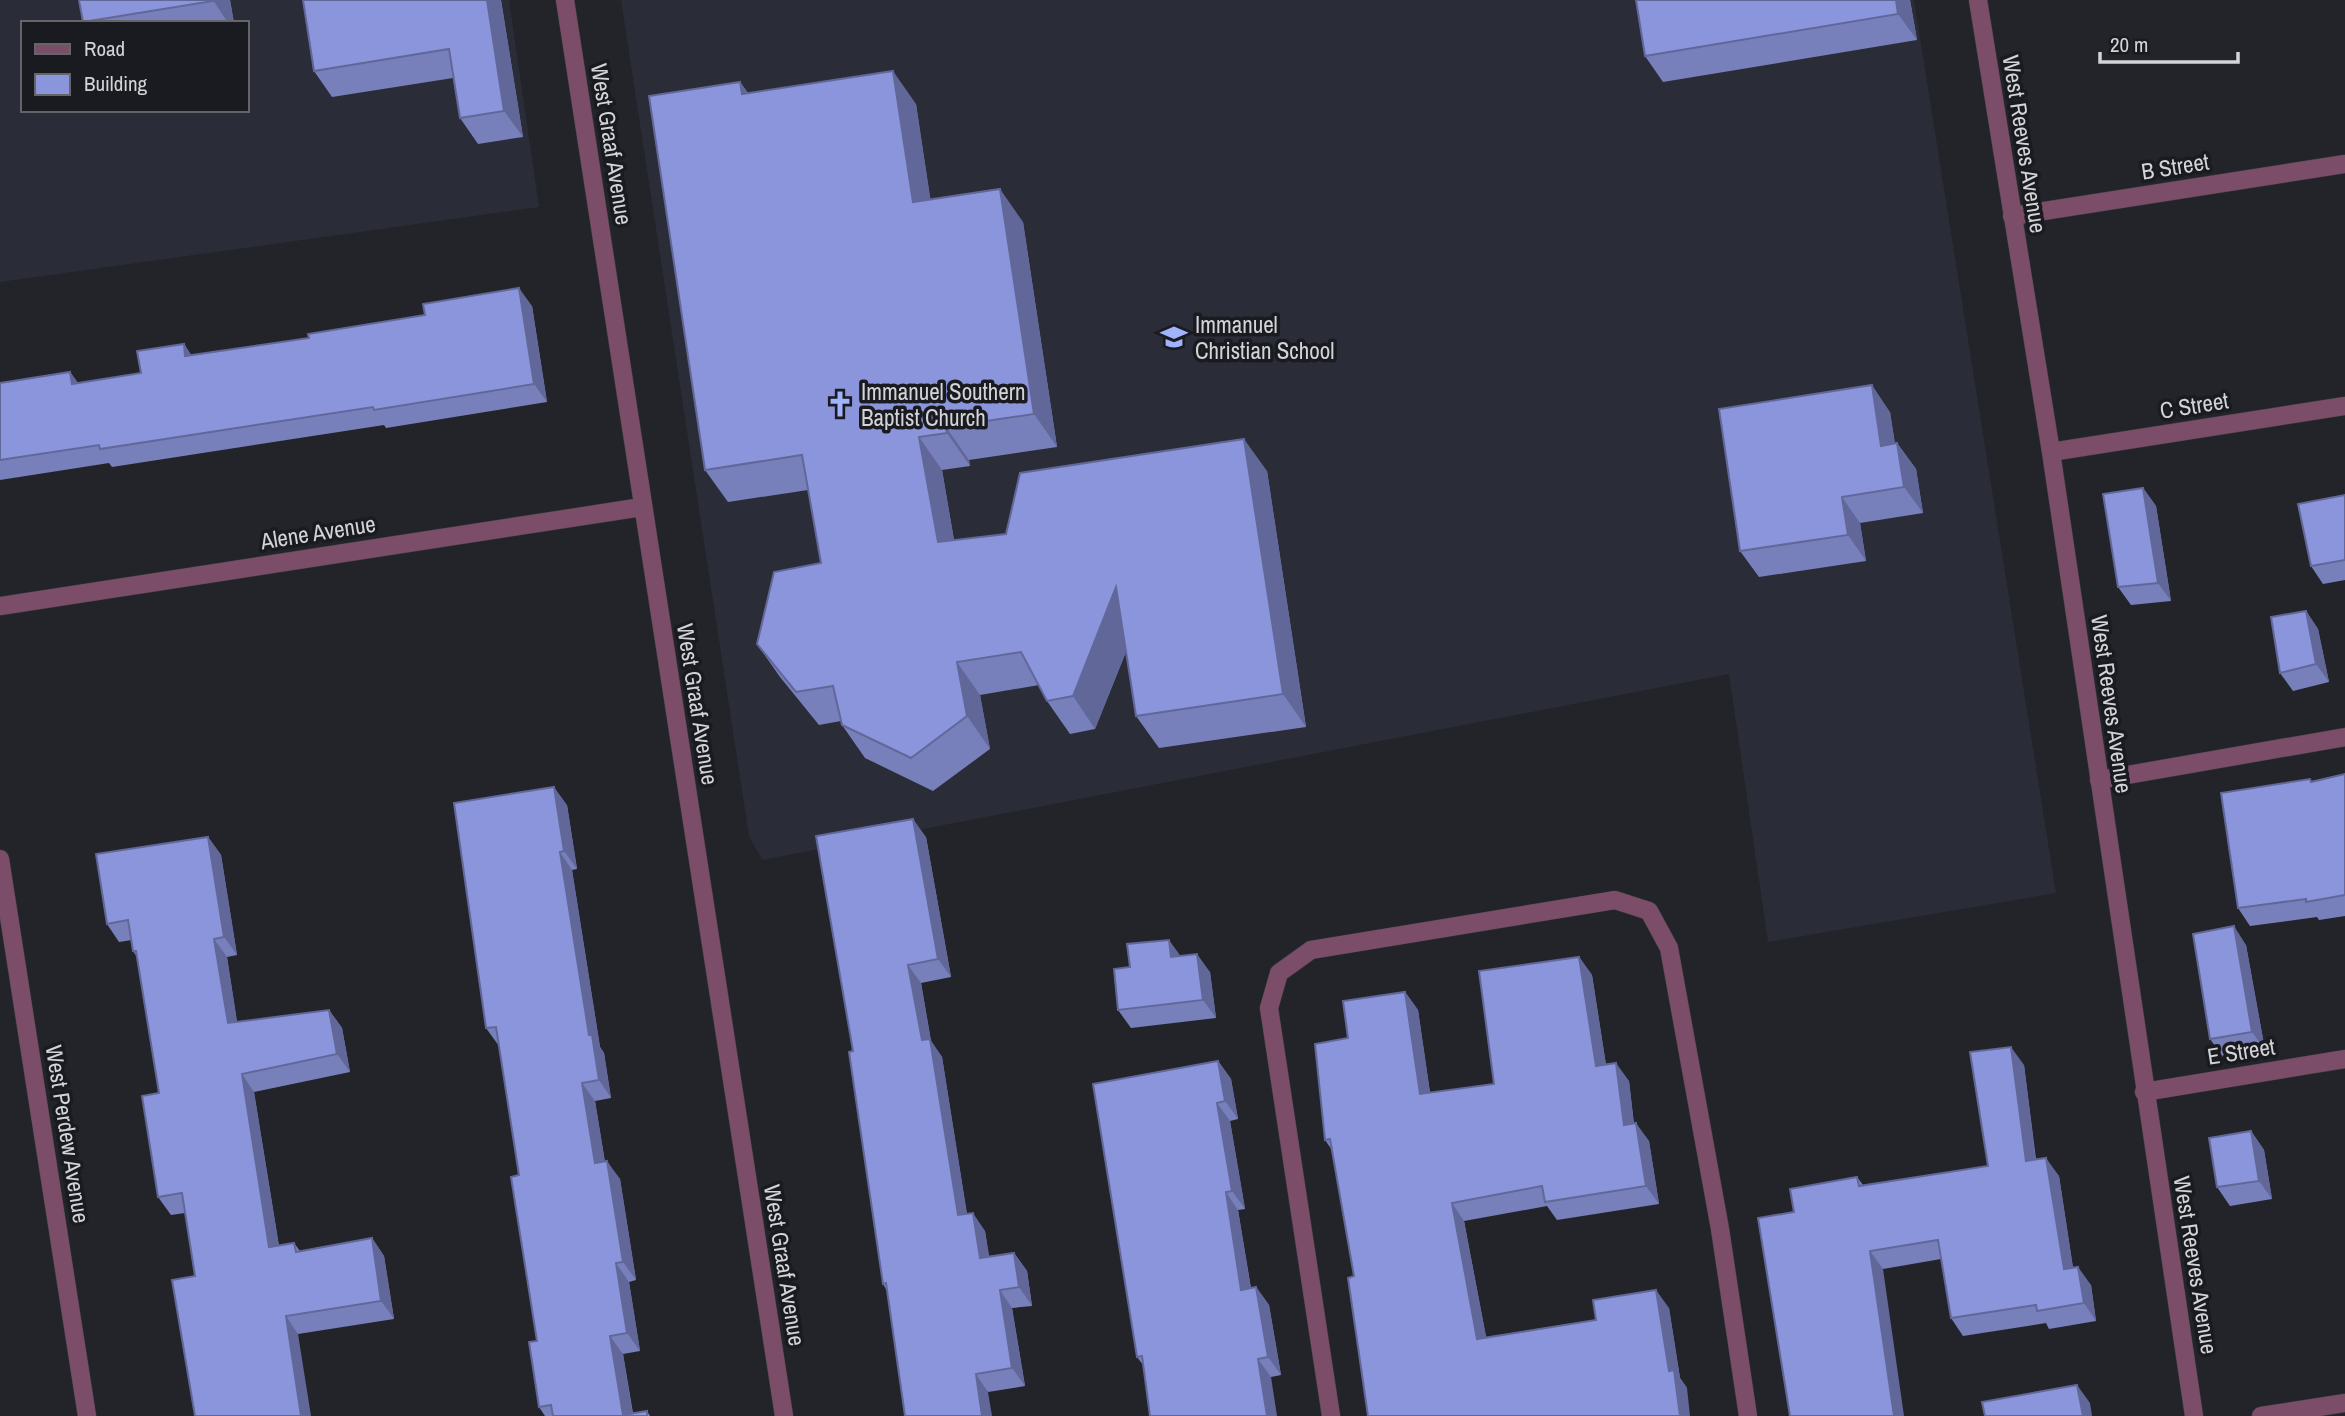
<svg xmlns="http://www.w3.org/2000/svg" width="2345" height="1416" font-family="'Archivo Narrow',sans-serif">
<style>
.built{fill:#2a2c37;fill-rule:evenodd}
.lines{fill:none;stroke-linecap:round;stroke-linejoin:round}
.service-casing{stroke:#3f4045;stroke-width:19}
.minor-casing{stroke:#3f4045;stroke-width:19}
.service{stroke:#7c4d68;stroke-width:18}
.minor{stroke:#7c4d68;stroke-width:18}
.wall{fill:#7880bc}
.shaded-wall{fill:#616899}
.building{fill:#8b95db;stroke:#616899;stroke-width:2}
.labels{text-anchor:middle;dominant-baseline:central;stroke-width:7;stroke-linejoin:round;paint-order:stroke}
.street-label{font-size:23px;fill:#d3d4d7;stroke:#1a1b20}
.poi-label{font-size:23px;fill:#d3d4d7;stroke:#1a1b20;text-anchor:start}
</style>
<rect width="100%" height="100%" fill="#232429"/>
<path class="built" d="M0,0h509l30,207 -539,75zM23,23h224v87h-224z
M621,0h1293l142,893 -288,49 -39,-268 -967,186 -13,-24z"/>
<g class="lines">
<g class="service-casing">
<path id="service" d="M2099,780l246,-43"/>
</g>
<g class="minor-casing">
<path id="minor" d="M565,0l219,1416
M1978,0l73,452 143,964
M2012,216l333,-52
M2051,452l294,-46
M0,606l642,-99
M0,859l87,557
M2144,1092l201,-33
M1331,1416l-62,-408 10,-35 32,-23 304,-50 34,11 20,37 51,281 28,187
M2261,1416l84,-13"/>
</g>
<use href="#service" class="service"/>
<use href="#minor" class="minor"/>
</g>
<path class="wall" d="M79,0h151l4,23h-150z
M303,0h198l22,137 -45,7 -18,-26 -7,-40 -121,19 -18,-26z
M1910,0l7,40 -254,42 -18,-26z
M740,82l8,11 168,11 14,95 93,23 34,225 -88,13 1,6 -28,4 12,70 52,-6 261,-63 39,256 -147,21 -23,-32 -10,-64 -31,77 -25,5 -23,-33 -8,-16 -59,10 10,54 -57,42 -68,-33 -23,-33 -1,-4 -22,4 -39,-48 -23,-33 64,-81 -13,-73 -80,12 -23,-32z
M532,306l15,96 -161,26 -2,-3 -272,42 -3,-4 -109,17v-97l70,-11 8,11 63,-10 43,-29 7,11z
M1890,412l5,32 2,-1 19,26 7,44 -63,10 6,38 -107,16 -19,-26z
M2143,488l13,18 15,95 -40,4 -13,-18z
M2345,495v85l-22,4 -12,-18z
M2306,611l12,18 11,53 -36,9 -13,-18z
M2345,774v142l-26,4 -2,-3 -67,9 -12,-18 74,-127z
M567,805l10,64 -5,1 28,177 4,6 7,45 -16,3 10,61 15,17 16,101 -7,2 11,69 -17,3 10,59 14,-2 3,5h-105l-6,-9 -2,-66 -18,-166 -20,-129 -13,-18z
M208,837l13,18 16,100 -10,2 10,65 92,-12 13,18 8,44 -96,20 25,154 15,-3 6,8 72,-13 12,18 10,63 -96,15 -103,-58 -10,-63 -14,2 -13,-18 1,-104 -22,-136 -4,-6 -1,-11 -13,2 -12,-18z
M926,837l25,140 -30,6 10,58 11,16 25,157 18,17 4,25 25,-3 13,18 5,35 -20,2 13,78 -37,6 -101,-101 -4,-7 -30,-233z
M2246,945l19,105 -42,7 -13,-18z
M1181,956l29,16 6,46 -85,10 -13,-18 12,-43z
M1579,957l13,18 14,90 23,16 5,43 15,17 10,63 -102,16 -10,-14 -83,15 22,116 183,-29 11,70 7,10 -319,28 -14,-140 -22,-126 -7,-10 23,-102 57,-46 13,18 12,83 64,-9z
M1218,1061l13,18 7,40 -8,2 15,88 -7,1 13,78 5,-1 13,18 12,70 -10,2 -128,-12 -6,-8z
M2024,1065l12,94 23,17 14,92 18,17 5,36 -47,8 -3,-6 -83,13 -12,-18 -10,-59 -58,10 -89,-57 63,-35 6,8 125,-19z
M2251,1131l13,19 8,49 -42,7 -13,-19z"/>
<path class="shaded-wall" d="M213,0h17l4,23h-6z
M487,0h14l22,137 -19,-26z
M1896,0h14l7,40 -19,-26z
M893,71l23,33 20,131 -23,-33z
M740,82l23,32 -21,-20z
M1000,189l23,33 34,225 -23,-33z
M519,288l13,18 15,96 -13,-18z
M184,344l12,18 -11,-6z
M70,372l13,18 -11,-6z
M1872,385l18,27 9,60 -18,-26z
M946,427l23,33 1,6 -23,-33z
M919,437l23,33 18,105 -22,-33z
M1244,439l23,32 39,256 -23,-33z
M1897,443l19,26 7,44 -19,-26z
M2143,488l13,18 15,95 -13,-18z
M1842,497l18,26 6,38 -18,-26z
M1116,587l23,32 -44,110 -22,-33z
M2306,611l12,18 11,53 -13,-18z
M957,662l23,33 10,54 -23,-33z
M554,787l13,18 10,64 -13,-18z
M913,819l13,18 25,140 -13,-18z
M208,837l13,18 16,100 -13,-18z
M560,852l12,18 28,177 4,6 7,45 -12,-18 -10,-45z
M2234,926l12,19 19,105 -13,-18z
M214,939l13,18 13,84 -12,-18z
M1169,940l13,18 -11,-1z
M1197,954l13,18 6,46 -13,-18z
M1579,957l13,18 17,109 -13,-18z
M908,965l13,18 10,58 11,16 28,177 -12,-19 -36,-175z
M1405,992l13,18 15,102 -13,-18z
M329,1010l13,18 8,44 -13,-18z
M2011,1047l13,18 14,114 -12,-18z
M1218,1061l13,18 7,40 -13,-18z
M1616,1063l13,18 7,62 -12,-18z
M242,1074l12,18 28,173 -13,-18z
M582,1083l13,18 13,80 -13,-18z
M1217,1103l13,18 15,88 -13,-18z
M1636,1123l13,18 10,63 -13,-18z
M2251,1131l13,19 8,49 -13,-18z
M2046,1158l13,18 17,111 -12,-18z
M607,1161l13,18 16,101 -13,-18z
M1226,1192l12,18 16,98 -13,-18z
M1452,1203l12,18 26,136 -13,-18z
M973,1213l12,18 7,45 -12,-18z
M372,1238l12,18 10,63 -13,-18z
M1870,1251l13,18 21,147h-10z
M1014,1253l13,18 5,35 -13,-19z
M616,1263l13,19 11,69 -13,-18z
M2078,1267l13,18 5,36 -12,-18z
M1256,1287l13,18 12,70 -13,-18z
M1000,1290l12,18 13,78 -13,-18z
M1656,1290l13,18 11,70 7,10 3,28h-10l-11,-45z
M286,1316l12,18 13,82h-10z
M610,1336l13,18 10,62 -10,-1z
M1258,1359l13,18 6,39h-10z
M976,1374l12,18 4,24h-10z
M2077,1385l13,18 2,13h-9z"/>
<path class="building" d="M79,0h134v1l-130,21z
M303,0h184l17,111 -44,7 -11,-69 -135,22z
M1636,0h260l2,14 -253,42z
M893,71l20,131 87,-13 34,225 -88,13 1,6 -28,4 19,105 68,-8 14,-61 224,-34 39,255 -147,22 -20,-129 -43,109 -26,5 -26,-49 -64,10 10,54 -56,42 -69,-33 -9,-39 -37,6 -39,-48 17,-72 47,-9 -19,-108 -97,15 -56,-374 91,-14 2,12z
M519,288l15,96 -160,26 -1,-3 -273,42 -1,-4 -99,15v-77l70,-11 2,12 69,-11 -4,-22 47,-7 1,12 124,-18 -1,-4 117,-19 -2,-11z
M1872,385l9,61 16,-3 7,44 -62,10 6,38 -108,16 -21,-142z
M2143,488l15,95 -40,4 -15,-93z
M2345,495v65l-34,6 -13,-62z
M2306,611l10,53 -36,9 -9,-56z
M2345,774v121l-39,7v-3l-68,9 -17,-115 89,-14 1,3z
M554,787l10,64 -4,1 29,183h3l7,45 -17,3 13,80 12,-2 16,101 -7,1 11,70 -17,3 13,79 24,-4v5h-94l-2,-11 -12,2 -10,-65 8,-1 -26,-164 8,-2 -23,-148 -10,1 -32,-225z
M913,819l25,140 -30,6 14,75 8,-1 28,176 15,-2 7,45 34,-5 5,34 -19,3 12,78 -36,6 6,42h-77l-19,-133 -3,1 -34,-232 4,-1 -37,-215z
M208,837l16,100 -10,2 14,84 101,-13 8,44 -95,20 27,173 25,-4 2,9 76,-14 9,63 -95,15 15,100h-106l-23,-136 23,-4 -13,-83 -24,4 -16,-101 17,-3 -23,-142h-3l-5,-31 -21,4 -11,-70z
M2234,926l18,106 -42,7 -17,-105z
M1169,940l2,17 26,-3 6,46 -85,10 -4,-41 16,-2 -3,-23z
M1579,957l17,109 20,-3 8,62 12,-2 10,63 -101,16 -3,-16 -90,17 25,136 119,-19 -3,-20 63,-10 13,81 5,-1 6,46h-312l-20,-138 6,-2 -24,-137 -5,1 -10,-96 33,-6 -5,-37 62,-9 15,102 74,-10 -15,-113z
M2011,1047l15,114 20,-3 18,111 14,-2 6,36 -47,8 -1,-6 -85,13 -13,-78 -68,11 24,165h-104l-32,-198 36,-6 -4,-23 67,-12 2,9 129,-20 -18,-114z
M1218,1061l7,40 -8,2 15,88 -6,1 15,98 15,-3 12,70 -10,2 9,57h-117l-8,-60 -5,1 -44,-273z
M2251,1131l8,50 -42,6 -8,-49z
M2077,1385l6,31h-98l-3,-14z"/>
<defs>
<g id="school-bare" transform="scale(2.1)"><path d="M0-5L7-2L0 1L-7-2ZM-4 1L0 2.5L4 1V4Q0 6-4 4Z" fill="#a0b3fd" stroke="#1a1b20" stroke-width="2.5" paint-order="stroke"/></g>
<g id="church-bare" transform="scale(2.1)"><path d="M-1.2-6h2.4v3.5h3.3v2.4h-3.3V6h-2.4V-.1h-3.3v-2.4h3.3Z" fill="#a0b3fd" stroke="#1a1b20" stroke-width="2.5" paint-order="stroke"/></g>
</defs>
<g fill-rule="evenodd">
<use href="#school-bare" x="1174" y="337"/>
<use href="#church-bare" x="840" y="404"/>
</g>
<g class="labels">
<g class="street-label">
<text transform="translate(612 144) rotate(81)">West Graaf Avenue</text>
<text transform="translate(2025 144) rotate(81)">West Reeves Avenue</text>
<text transform="translate(2175 166) rotate(-9)">B Street</text>
<text transform="translate(2194 405) rotate(-9)">C Street</text>
<text transform="translate(318 532) rotate(-9)">Alene Avenue</text>
<text transform="translate(698 704) rotate(81)">West Graaf Avenue</text>
<text transform="translate(2112 704) rotate(82)">West Reeves Avenue</text>
<text transform="translate(2241 1051) rotate(-9)">E Street</text>
<text transform="translate(68 1134) rotate(81)">West Perdew Avenue</text>
<text transform="translate(785 1265) rotate(81)">West Graaf Avenue</text>
<text transform="translate(2196 1265) rotate(81)">West Reeves Avenue</text>
</g>
<g class="poi-label">
<text x="1195" y="324">Immanuel<tspan x="1195" dy="26">Christian School</tspan></text>
<text x="861" y="391">Immanuel Southern<tspan x="861" dy="26">Baptist Church</tspan></text>
</g>
</g>
<rect x="21" y="21" width="228" height="91" fill="#1a1b20" stroke="#646569" stroke-width="2"/>
<rect x="35" y="44" width="35" height="10" fill="#7c4d68" stroke="#646569" stroke-width="2"/>
<text x="84" y="56" font-size="21" fill="#d3d4d7">Road</text>
<rect x="35" y="74" width="35" height="21" fill="#8b95db" stroke="#646569" stroke-width="2"/>
<text x="84" y="91" font-size="21" fill="#d3d4d7">Building</text>
<path d="M2100 52v10h138v-10" fill="none" stroke="#d3d4d7" stroke-width="3.5"/>
<text x="2110" y="52" font-size="21" fill="#d3d4d7" stroke="#1a1b20" stroke-width="5" paint-order="stroke">20 m</text>
</svg>
